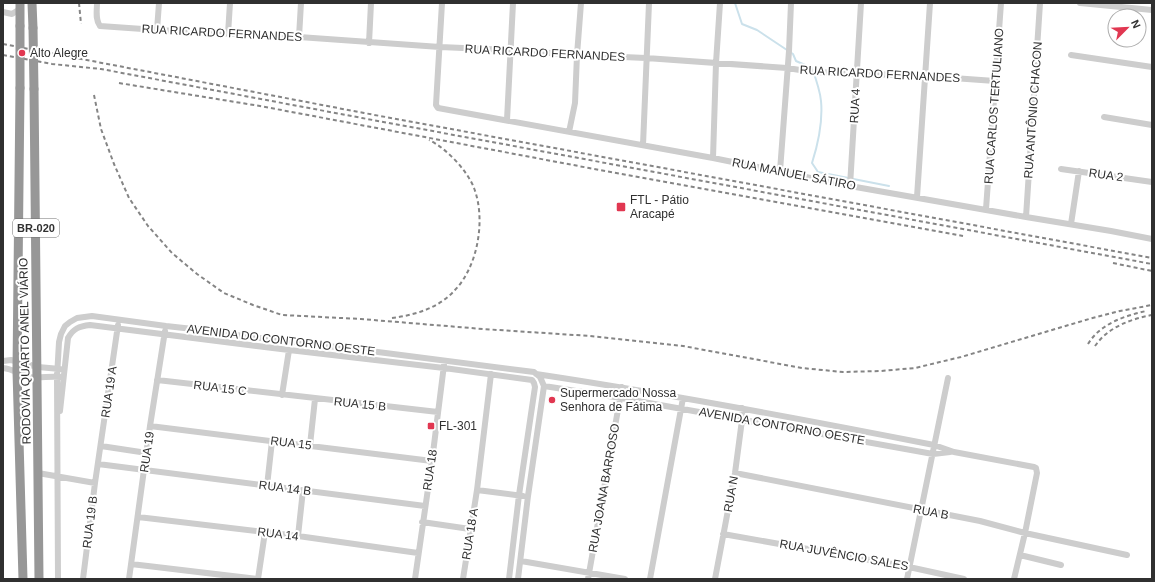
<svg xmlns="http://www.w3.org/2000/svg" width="1155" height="582" font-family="Arial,sans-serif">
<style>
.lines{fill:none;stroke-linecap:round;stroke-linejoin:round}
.stream{stroke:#cbe1eb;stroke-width:2}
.minor{stroke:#cdcdcd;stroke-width:6}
.highway{stroke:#979797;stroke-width:9}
.rail{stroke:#858585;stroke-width:2;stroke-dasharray:4 3;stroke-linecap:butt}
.highway-bridge{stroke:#979797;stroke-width:9}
.poi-dot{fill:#e13751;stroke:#fff;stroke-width:1.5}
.labels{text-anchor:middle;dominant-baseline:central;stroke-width:4;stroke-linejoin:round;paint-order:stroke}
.shield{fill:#fff;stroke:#6e6e6e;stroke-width:1}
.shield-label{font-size:11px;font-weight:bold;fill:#303030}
.street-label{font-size:12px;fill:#303030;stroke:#fff}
.poi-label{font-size:12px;fill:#303030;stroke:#fff;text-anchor:start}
</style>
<rect width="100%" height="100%" fill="#fff"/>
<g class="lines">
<path class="stream" d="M735,3l7,21 15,6 36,24 3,7 16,7c4,11 8,22 9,33 2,21 -3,43 -9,62l6,9 71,14"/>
<path class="minor" d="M97,3c0,7 -2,17 3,23l57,4 142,7 141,10 70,3 67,5 69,3 141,10 26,4 112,4 70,5
M442,3l-6,102 2,3 275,50 137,28 176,31 85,14 41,8
M1080,3l72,7
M3,12l9,2 8,-5
M157,30l2,-27
M228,34l2,-31
M299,37l2,-34
M369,43l2,-40
M1071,55l81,12
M1104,117l48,8
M507,120l6,-117
M569,132l6,-29 2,-48 4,-52
M643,145l6,-142
M713,158l3,-95 4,-60
M1061,169l91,13
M780,171l9,-120 2,-48
M850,186l11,-183
M917,197l13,-194
M986,209l15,-206
M1026,217l14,-214
M1071,224l8,-53
M3,361l8,-1 27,7 22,2
M3,368c10,1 18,7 28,9 10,1 19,-1 29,0
M536,374c133,20 266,45 398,71l20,7 80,15 2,1 1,5 -12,60 -11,46
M157,380l281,32
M544,386l77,12 312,56 17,-2
M282,395l7,-45
M60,411l8,-73c5,-9 11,-12 22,-13l199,25 155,18 88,12 2,3 1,4 -16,108 -10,84
M150,426l282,35
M310,445l5,-46
M101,446l46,7
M98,464l327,42
M38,473l57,10
M735,473l245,48 45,12 102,22
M267,486l5,-45
M477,490l46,6
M138,517l160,19 120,17
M422,522l48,7
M723,534l186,33 55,12
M298,536l5,-46
M1020,555l41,10
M521,561l104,18
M131,564l126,15
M58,579l-1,-202 2,-35 2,-8 4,-8 5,-4 7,-4 15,-2 74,10 45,5 32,5 127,15 164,21 6,5 4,9 -16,110 -10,83
M83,579l12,-96 23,-158
M129,579l21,-153 15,-95
M258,579l7,-47
M415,579l17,-118 12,-96
M463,579l14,-89 14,-116
M588,579l34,-192
M650,579l33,-181
M715,579l20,-106 7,-53v-12
M907,579l41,-201"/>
<path class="highway" d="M20,3v23
M32,3l1,25
M20,88l-3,283 6,208
M34,89l5,490"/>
<path class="rail" d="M79,3l2,21
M3,44l361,69 788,145
M3,55l49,9 49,5 261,49 790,146
M119,83l141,23 329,62 374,68
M94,95l7,34 13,35 15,34 19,28 24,27 25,21 27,19 29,12 29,10 79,4 122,10 107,7 93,10 119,22 41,4 38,-1 34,-3 46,-11 128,-38 31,-8 32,-6
M1113,263l39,8
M392,318c23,-3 47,-10 63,-28 23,-24 31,-71 19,-102 -7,-18 -28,-40 -45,-48
M1088,344c12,-20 36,-28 58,-33
M1095,346c13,-19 36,-27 57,-31"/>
<path class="highway-bridge" d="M33,28l1,61
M20,88v-62"/>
</g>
<g class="poi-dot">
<circle cx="22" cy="53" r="4"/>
<rect x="616" y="202" width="10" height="10" rx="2"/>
<circle cx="552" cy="400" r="4"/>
<rect x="427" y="422" width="8" height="8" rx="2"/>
</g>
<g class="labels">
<rect class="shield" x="13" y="219" width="46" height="18" rx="3"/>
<g class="shield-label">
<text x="36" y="228">BR-020</text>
</g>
<g class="street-label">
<text transform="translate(222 33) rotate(3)">RUA RICARDO FERNANDES</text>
<text transform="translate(545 53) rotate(3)">RUA RICARDO FERNANDES</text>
<text transform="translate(880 74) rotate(3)">RUA RICARDO FERNANDES</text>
<text transform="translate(855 106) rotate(-87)">RUA 4</text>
<text transform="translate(994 106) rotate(-86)">RUA CARLOS TERTULIANO</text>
<text transform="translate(1033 110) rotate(-86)">RUA ANTÔNIO CHACON</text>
<text transform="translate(794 174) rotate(11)">RUA MANUEL SÁTIRO</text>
<text transform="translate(1106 175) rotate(8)">RUA 2</text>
<text transform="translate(281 340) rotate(7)">AVENIDA DO CONTORNO OESTE</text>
<text transform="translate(25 351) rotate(-91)">RODOVIA QUARTO ANEL VIÁRIO</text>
<text transform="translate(220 388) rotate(7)">RUA 15 C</text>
<text transform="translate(109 392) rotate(-82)">RUA 19 A</text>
<text transform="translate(360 404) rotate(6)">RUA 15 B</text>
<text transform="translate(782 426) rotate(10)">AVENIDA CONTORNO OESTE</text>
<text transform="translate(291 443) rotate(7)">RUA 15</text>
<text transform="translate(147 452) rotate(-82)">RUA 19</text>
<text transform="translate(430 470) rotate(-82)">RUA 18</text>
<text transform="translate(285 488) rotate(7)">RUA 14 B</text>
<text transform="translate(604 488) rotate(-80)">RUA JOANA BARROSO</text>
<text transform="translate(731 494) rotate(-80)">RUA N</text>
<text transform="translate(931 512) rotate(11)">RUA B</text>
<text transform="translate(90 522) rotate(-83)">RUA 19 B</text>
<text transform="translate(278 534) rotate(7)">RUA 14</text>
<text transform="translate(470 534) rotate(-81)">RUA 18 A</text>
<text transform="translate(844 555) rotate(10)">RUA JUVÊNCIO SALES</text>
</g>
<g class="poi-label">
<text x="30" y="53">Alto Alegre</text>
<text x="630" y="200">FTL - Pátio<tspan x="630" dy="14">Aracapé</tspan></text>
<text x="560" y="393">Supermercado Nossa<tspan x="560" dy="14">Senhora de Fátima</tspan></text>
<text x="439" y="426">FL-301</text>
</g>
</g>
<rect width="1155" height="582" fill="none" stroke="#303030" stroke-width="8"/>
<g transform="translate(1127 28) rotate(66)"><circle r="19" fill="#ffffff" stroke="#acacac"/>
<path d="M0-3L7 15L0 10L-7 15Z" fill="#e13751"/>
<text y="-6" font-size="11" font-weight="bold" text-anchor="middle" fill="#303030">N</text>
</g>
</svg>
